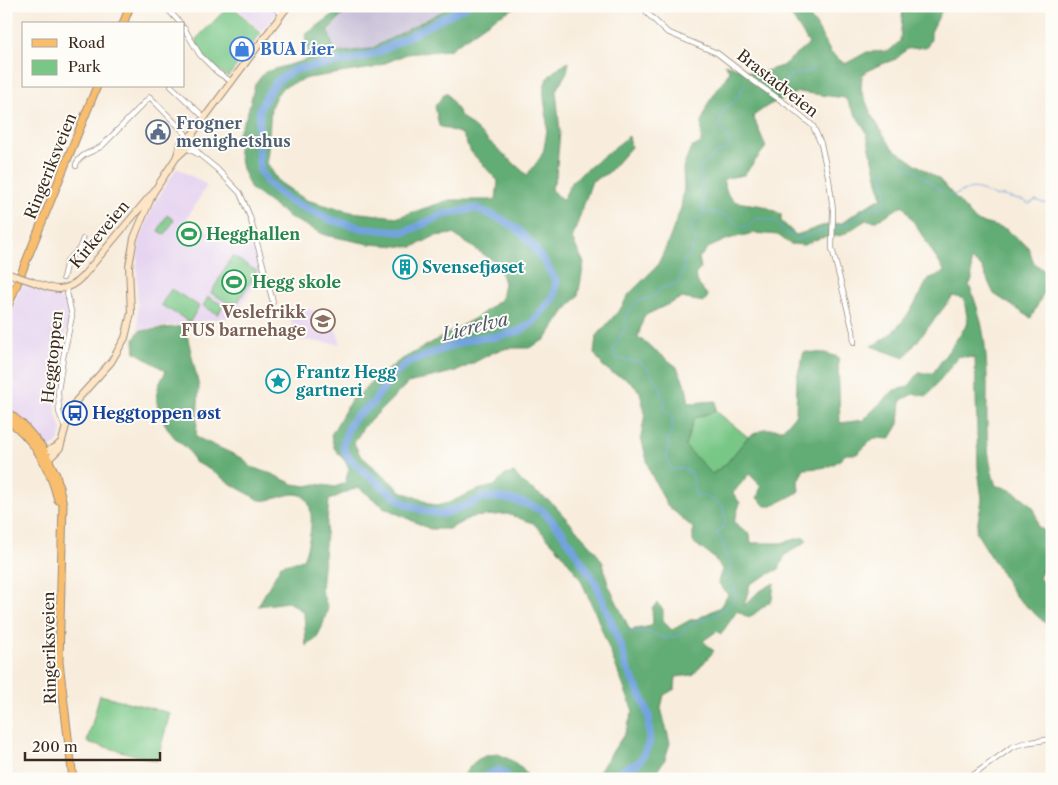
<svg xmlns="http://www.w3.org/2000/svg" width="1058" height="785" font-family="'Libre Caslon Text',serif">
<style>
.built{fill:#e6d3f0}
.industrial{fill:#c8c0d8}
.green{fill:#79c787;stroke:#5a7852}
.forest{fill:#62ac74;stroke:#4e6b49;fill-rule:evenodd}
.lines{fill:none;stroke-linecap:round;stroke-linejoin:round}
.stream{stroke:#73a3dd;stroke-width:1}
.river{stroke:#73a3dd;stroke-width:8}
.street-casing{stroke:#9a8c7e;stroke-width:6}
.secondary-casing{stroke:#9a8c7e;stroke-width:8}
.primary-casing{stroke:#9a8c7e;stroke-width:9}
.street{stroke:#fff;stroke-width:4.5}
.secondary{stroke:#fde5c5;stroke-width:6}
.primary{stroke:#f9be6d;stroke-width:7}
.secondary-bridge-casing{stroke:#9a8c7e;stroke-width:8;stroke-linecap:butt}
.secondary-bridge{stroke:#fde5c5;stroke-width:6}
.labels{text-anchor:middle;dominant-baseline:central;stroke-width:4;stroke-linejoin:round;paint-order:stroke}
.shop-label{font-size:16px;font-weight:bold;fill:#366cbe;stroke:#fdfcf7;text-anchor:start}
.street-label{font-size:16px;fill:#3b2a1e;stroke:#fdfcf7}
.service-label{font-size:16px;font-weight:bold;fill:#4e5e75;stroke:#fdfcf7;text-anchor:start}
.leisure-label{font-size:16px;font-weight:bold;fill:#27864d;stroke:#fdfcf7;text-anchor:start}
.culture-label{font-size:16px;font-weight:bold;fill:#0d838f;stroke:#fdfcf7;text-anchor:start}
.education-label{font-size:16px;font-weight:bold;fill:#785e54;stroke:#fdfcf7;text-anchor:end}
.transit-label{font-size:16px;font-weight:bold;fill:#164399;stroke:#fdfcf7;text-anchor:start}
.water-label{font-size:18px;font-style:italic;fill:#515a6a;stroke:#fdfcf7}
</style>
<rect width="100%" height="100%" fill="#fdfcf7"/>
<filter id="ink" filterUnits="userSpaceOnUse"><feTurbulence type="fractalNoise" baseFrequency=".02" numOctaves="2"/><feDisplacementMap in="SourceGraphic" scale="10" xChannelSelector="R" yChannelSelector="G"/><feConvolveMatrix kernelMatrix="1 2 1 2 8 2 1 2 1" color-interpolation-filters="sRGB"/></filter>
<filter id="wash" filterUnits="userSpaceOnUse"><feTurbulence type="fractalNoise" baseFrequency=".0096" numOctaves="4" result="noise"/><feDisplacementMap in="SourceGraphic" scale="20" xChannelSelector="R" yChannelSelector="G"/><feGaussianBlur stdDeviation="1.12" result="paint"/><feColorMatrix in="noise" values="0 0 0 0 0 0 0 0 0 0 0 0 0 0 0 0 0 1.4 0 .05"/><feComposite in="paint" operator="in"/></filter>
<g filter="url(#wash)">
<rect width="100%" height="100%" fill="#f8eddd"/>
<path class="built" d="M235,6h47l-20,26z
M177,168l30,17 -20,33 48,29 4,-6 3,2 3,-4 1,1 5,-7 11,40 -28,44 -96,13 -1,-61 2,-26 7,-20 10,-22z
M23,281l30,12 12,10 3,8 1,8 -9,36 -4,38v22l6,15 -1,6 -5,8 -8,4 -42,-40v-85z
M291,307l42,6 1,10 7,21 -50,-5 1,-4 3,-1 -5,-17h3z"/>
<path class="industrial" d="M351,6h99l-79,43 -35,4 -7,-23 20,-20z"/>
<path class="green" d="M232,6l29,27 -33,44c-14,-10 -29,-20 -32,-38l28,-28 4,-1z
M167,215l7,5 -9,15 -7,-4z
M232,256l25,15 -22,36 -24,-14z
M171,289l28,17 -9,16 -29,-17z
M208,297l15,8 -5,10 -15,-9z
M716,411l32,26 -22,27 -14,10 -27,-28 9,-28z
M100,695l70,18 -13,48 -70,-19z"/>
<path class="forest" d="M452,6h66l-25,13 -44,31 -42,4 -34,14 -65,10 -25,9 -7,9 -5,11 -4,56 12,19 27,18 45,12 47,5 52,-17h46l2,-19 -27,-29 -9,-18 -23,-8 -4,-20 11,-14 15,24 66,59c5,-7 13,-15 16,-23 2,-7 3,-16 4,-23 1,-33 -17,-47 22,-67l-2,10 -11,18 4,42 -4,45 -5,13 12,10 9,-19 57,-45 2,11 -23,26 -16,8 -20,58 12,24 -6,33 -14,16 -18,27 -17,9h-21l-14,4 -34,18 -52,13 -45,45 -9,15 6,12 41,36 35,15 12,-3 29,-13 17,-4 11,-11 9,-2 10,11 28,19 42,46 9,14 5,21 22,46 17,-3 6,-2 -1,-17 5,-5 6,6v12l9,9 18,-10 7,-1 23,-12 8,-12 -10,-13 4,-13 -8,-11 -21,-16v-14l-26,-23 -17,-33 -9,-35 4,-24 -5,-21 -13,-13 -15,-6 -9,-7 -9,-13 2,-16 25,-29 8,-14 28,-28 10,-21 14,-37 3,-21 -1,-19 8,-20 10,-5 1,-21 5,-17 23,-34 -6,-7 32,10 26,-8 27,-22 -24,-38h16l15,19 15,28 14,11 22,-12 22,-1 11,-10 3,-35h41l-13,26v7l-4,8 -20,2 -11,10 -19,7 -15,8 -1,16 11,26 20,32 48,32 36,41 30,8 22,18 6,16 18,13 -21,42 -37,-24 -13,-28 -10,-6 1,20 -3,5c10,25 15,44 17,71 4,44 -5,87 10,130 10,-1 35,15 39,25 2,4 2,11 3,16l14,8v34h-9l-4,9 12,11 1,40 -36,-32 -40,-65 6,-32 -4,-31 -3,-111 -16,-2 -32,40 -14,-2 -12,6 -2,24 -9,15 -16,-1 -17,16h-11c-14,15 -23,14 -42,15l-6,12 1,11 -27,14h-7l-8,-8 4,-12 -12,-12 -16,19 7,10 -6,19 16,13 1,8h30l23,-6 3,4 -22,14 -6,14 -29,15 -6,22 14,-14 16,-9 -2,17 -23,18 -12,-7 -16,23 -4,-3 -14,10 11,10 -21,24 -17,2 -1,12 -11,6 -3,13 9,35 -5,16 -12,18 -4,2h-55l31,-46 8,-22 -38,-99 -15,-34 -21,-28 -26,-27 -26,-9 -36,3 -22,12h-19l-45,-21 -27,-21 -29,13 -8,90 7,18 -6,19 -6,12 -10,7 -2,-34 -16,-10 -30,4 23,-41 22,-6c7,-14 18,-66 -9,-65 -9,0 -24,8 -34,6 -4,-1 -9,-5 -13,-7 -19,-9 -34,-24 -53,-31 -5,-15 -9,-14 -19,-24 -9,-10 -21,-31 -18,-46 1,-7 6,-15 9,-21l-31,-19 -1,-12 5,-9 46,-5 14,61 -3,50 48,22 7,8 21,7 21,10 14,2 9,-2 19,3 10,-4 4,-14 -4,-8 -11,-13 -3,-13 21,-37 11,-6 5,-7 31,-24 80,-45 22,-17 3,-16 -6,-19 -45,-30 -18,2 -22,11 -44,-3 -44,-9 -34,-17 -40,-29 -9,-20 -6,-32 11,-22 8,-31 10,-12 44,-13 -4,-24 36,-26 4,4 -17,17 7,23 36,-4zM798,92l47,6 21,33 16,67 -21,11 -19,14 -20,3 -26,9 -15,-14v-7l-17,-8 -28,-4 -8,-7 -5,-15 4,-2 17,-3 22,-28 -13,-31 16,-11zM903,205l42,67 -17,7c-13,26 -29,55 -57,67l33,12 49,-62 11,3 4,24 -35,50h-14l-11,14 -14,3 -31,30 -23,3 -2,-66 -13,-4 -21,-1 -7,25 -1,37 -13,15h-19l-16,8 -22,27 -14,10 -27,-28 9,-28 22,-7v-10l-27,2 -3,-16 -9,-20 -39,-30 6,-21 37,-18 23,4 4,-6 -9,-11 -4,-10 6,-7 -2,-10 9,-10 20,-9 26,-6 24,2 12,9 14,1 16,-7 23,-3 23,-15 11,1z
M498,754c14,6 24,11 31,25h-68c12,-17 16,-23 37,-25z"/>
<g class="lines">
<path class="stream" d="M762,79l21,6 7,-10c7,1 12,-3 19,-3l4,-5
M903,165c17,6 27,19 41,28
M950,195c11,0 10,-4 18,-6 10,-3 19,4 27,7 7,2 1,-1 8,0 3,0 5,2 8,2 8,3 10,0 18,6l7,-4 7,3 9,1
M704,213c0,-15 -4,-30 -3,-46 5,-6 11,-11 18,-15 3,-1 6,-1 8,-2 1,-1 3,-6 3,-7 0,-9 -15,-12 -8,-29 5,-13 15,-6 20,-27l4,-2
M837,227l14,-5 21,-15 10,1c5,-6 1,-12 5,-19l-3,-3v-10l4,-5
M616,634c17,-4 34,-5 48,5 5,-2 12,-2 16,-4 4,-3 6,-8 12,-11 11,-4 53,-18 42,-37 -1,-3 -5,-6 -8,-9l5,-10 -9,-27 -6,-7 9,-9 -2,-18 -17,-11 -8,1 -3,-3 -3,-21 -9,-5 -11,2c-5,-8 -7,-17 -3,-26l-2,-5 6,-9 -1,-15 -8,-5 1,-9 -4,-5v-8l-14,-20 -7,-6 -25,-4 -2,-7 12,-23v-12l12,-15 14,-3 9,-9 17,-6 6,-11v-10l7,-8 6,-14 -6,-12c14,-25 33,-16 51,-1l8,-1 7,-8 16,2 17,15 11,4 26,-10"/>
<path class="river" d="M466,6l-87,46 -19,6 -66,12 -17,11 -7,9 -10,18 -2,29 2,33 7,12 21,18 43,20 32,8 42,4 38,-17 33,-7 25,11 14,8 14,14 17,23 10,18 -1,8 -2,8 -21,25 -13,8 -23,6 -19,1 -21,6 -47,18 -17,14 -20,28 -17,13 -6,9 -6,19 3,9 8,9 30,25 20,15 21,8 17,3 28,-10 14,-7 18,1 19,4 21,8 20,22 33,50 27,67 4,17 18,36 5,15v26l-6,13 -5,7 -26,12 -3,4
M480,779l18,-9 6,3 5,6"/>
</g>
</g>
<g filter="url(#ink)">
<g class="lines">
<g class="street-casing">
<path id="street" d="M165,6l16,18
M273,6l9,8
M643,6l5,8 19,18 50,21 35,27 41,29 20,17 8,18 8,36 4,30 -1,38 21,83 1,11
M184,28l16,27 17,17 15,10
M171,86l34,32
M191,144l9,11
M187,148l13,7 17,14 23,24 10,24 23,85
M76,166v-2c6,-12 17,-11 27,-19l47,-48 35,36 2,6
M63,278l4,-17 12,-12 4,-10
M66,288l6,28 -9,42 -5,33 1,21 5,13 2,1
M968,779l44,-32 12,-4 28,-4"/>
</g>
<g class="secondary-casing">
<path id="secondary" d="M177,157l13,-12 3,-11
M31,281c22,9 34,14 52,-5l67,-80
M62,441l-6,6 -11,5 -3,6 7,1 11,-11 6,-22 10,-25 35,-39 14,-24 6,-25 -2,-47 5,-28 19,-45 23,-35 6,-17 5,-2 6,-6 95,-127"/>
</g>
<g class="primary-casing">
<path id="primary" d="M123,24l7,-18
M6,311l91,-225
M6,411l17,14 19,22 14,28 7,29 -4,158 14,117
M6,419c28,19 44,48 52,81"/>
</g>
<use href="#street" class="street"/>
<use href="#secondary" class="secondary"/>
<use href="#primary" class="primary"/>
<g class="secondary-bridge-casing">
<path id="secondary-bridge" d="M6,273l25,8"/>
</g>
<use href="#secondary-bridge" class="secondary-bridge"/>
</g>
</g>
<defs>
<g id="shop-ring" transform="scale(1.25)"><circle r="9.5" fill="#fdfcf7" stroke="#3f7fe0" stroke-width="1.5"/><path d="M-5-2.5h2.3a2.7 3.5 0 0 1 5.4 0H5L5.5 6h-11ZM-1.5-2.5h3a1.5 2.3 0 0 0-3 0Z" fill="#3f7fe0"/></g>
<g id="civic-ring" transform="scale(1.25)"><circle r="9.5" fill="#fdfcf7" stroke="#5c6f8a" stroke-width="1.5"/><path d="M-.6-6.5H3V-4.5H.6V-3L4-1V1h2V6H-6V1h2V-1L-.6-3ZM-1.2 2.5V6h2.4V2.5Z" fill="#5c6f8a"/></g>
<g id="stadium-ring" transform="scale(1.25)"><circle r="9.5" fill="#fdfcf7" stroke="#2e9e5b" stroke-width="1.5"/><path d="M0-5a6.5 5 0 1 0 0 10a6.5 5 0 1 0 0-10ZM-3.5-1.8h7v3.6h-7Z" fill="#2e9e5b"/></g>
<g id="building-ring" transform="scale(1.25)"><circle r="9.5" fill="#fdfcf7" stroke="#0f9aa8" stroke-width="1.5"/><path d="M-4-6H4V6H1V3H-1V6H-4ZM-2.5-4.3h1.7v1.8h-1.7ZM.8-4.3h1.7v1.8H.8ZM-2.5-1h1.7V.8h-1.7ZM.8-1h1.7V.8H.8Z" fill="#0f9aa8"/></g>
<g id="school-ring" transform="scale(1.25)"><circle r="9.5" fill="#fdfcf7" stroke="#8d6e63" stroke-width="1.5"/><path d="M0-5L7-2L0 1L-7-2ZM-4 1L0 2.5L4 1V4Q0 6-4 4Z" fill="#8d6e63"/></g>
<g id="sight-ring" transform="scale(1.25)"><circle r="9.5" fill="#fdfcf7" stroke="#0f9aa8" stroke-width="1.5"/><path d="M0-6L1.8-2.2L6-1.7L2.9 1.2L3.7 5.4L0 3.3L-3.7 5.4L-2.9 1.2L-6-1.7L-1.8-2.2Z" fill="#0f9aa8"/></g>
<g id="bus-ring" transform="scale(1.25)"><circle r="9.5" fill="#fdfcf7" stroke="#1a4fb4" stroke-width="1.5"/><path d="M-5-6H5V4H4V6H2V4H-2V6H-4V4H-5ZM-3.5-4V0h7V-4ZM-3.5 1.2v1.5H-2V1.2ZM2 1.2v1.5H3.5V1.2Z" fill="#1a4fb4"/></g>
</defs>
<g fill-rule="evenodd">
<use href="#shop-ring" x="242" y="49"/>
<use href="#civic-ring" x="158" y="132"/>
<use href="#stadium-ring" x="189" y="234"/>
<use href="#building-ring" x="405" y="267"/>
<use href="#stadium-ring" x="234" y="282"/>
<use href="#school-ring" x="323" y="321"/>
<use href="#sight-ring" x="278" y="381"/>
<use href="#bus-ring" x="75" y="413"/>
</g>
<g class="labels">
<g class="shop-label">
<text x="260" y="49">BUA Lier</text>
</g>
<g class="street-label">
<text transform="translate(778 83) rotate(38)">Brastadveien</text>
<text transform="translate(50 166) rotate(-68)">Ringeriksveien</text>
<text transform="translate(99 234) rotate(-50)">Kirkeveien</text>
<text transform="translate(52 357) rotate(-84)">Heggtoppen</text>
<text transform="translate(49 648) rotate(-91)">Ringeriksveien</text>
</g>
<g class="service-label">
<text x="176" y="123">Frogner<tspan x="176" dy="18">menighetshus</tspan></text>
</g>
<g class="leisure-label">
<text x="206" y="234">Hegghallen</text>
<text x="252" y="282">Hegg skole</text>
</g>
<g class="culture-label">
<text x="422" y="267">Svensefjøset</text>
<text x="296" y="372">Frantz Hegg<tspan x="296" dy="18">gartneri</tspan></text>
</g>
<g class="education-label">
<text x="306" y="312">Veslefrikk<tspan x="306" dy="18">FUS barnehage</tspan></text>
</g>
<g class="transit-label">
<text x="92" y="413">Heggtoppen øst</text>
</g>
<g class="water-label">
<text transform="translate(475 327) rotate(-14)">Lierelva</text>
</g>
</g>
<rect width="1058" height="785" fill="none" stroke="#fdfcf7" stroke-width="25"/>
<rect x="22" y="22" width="162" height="65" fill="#fdfcf7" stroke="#afa8a0"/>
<rect x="32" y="39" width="25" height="8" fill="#f9be6d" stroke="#afa8a0"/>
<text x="68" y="48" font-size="15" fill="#3b2a1e">Road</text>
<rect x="32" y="60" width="25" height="15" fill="#79c787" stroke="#afa8a0"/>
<text x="68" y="72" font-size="15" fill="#3b2a1e">Park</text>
<path d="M25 752v8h135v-8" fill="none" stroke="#3b2a1e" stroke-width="2.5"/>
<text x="32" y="752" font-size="15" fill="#3b2a1e" stroke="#fdfcf7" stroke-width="4" paint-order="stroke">200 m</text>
</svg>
